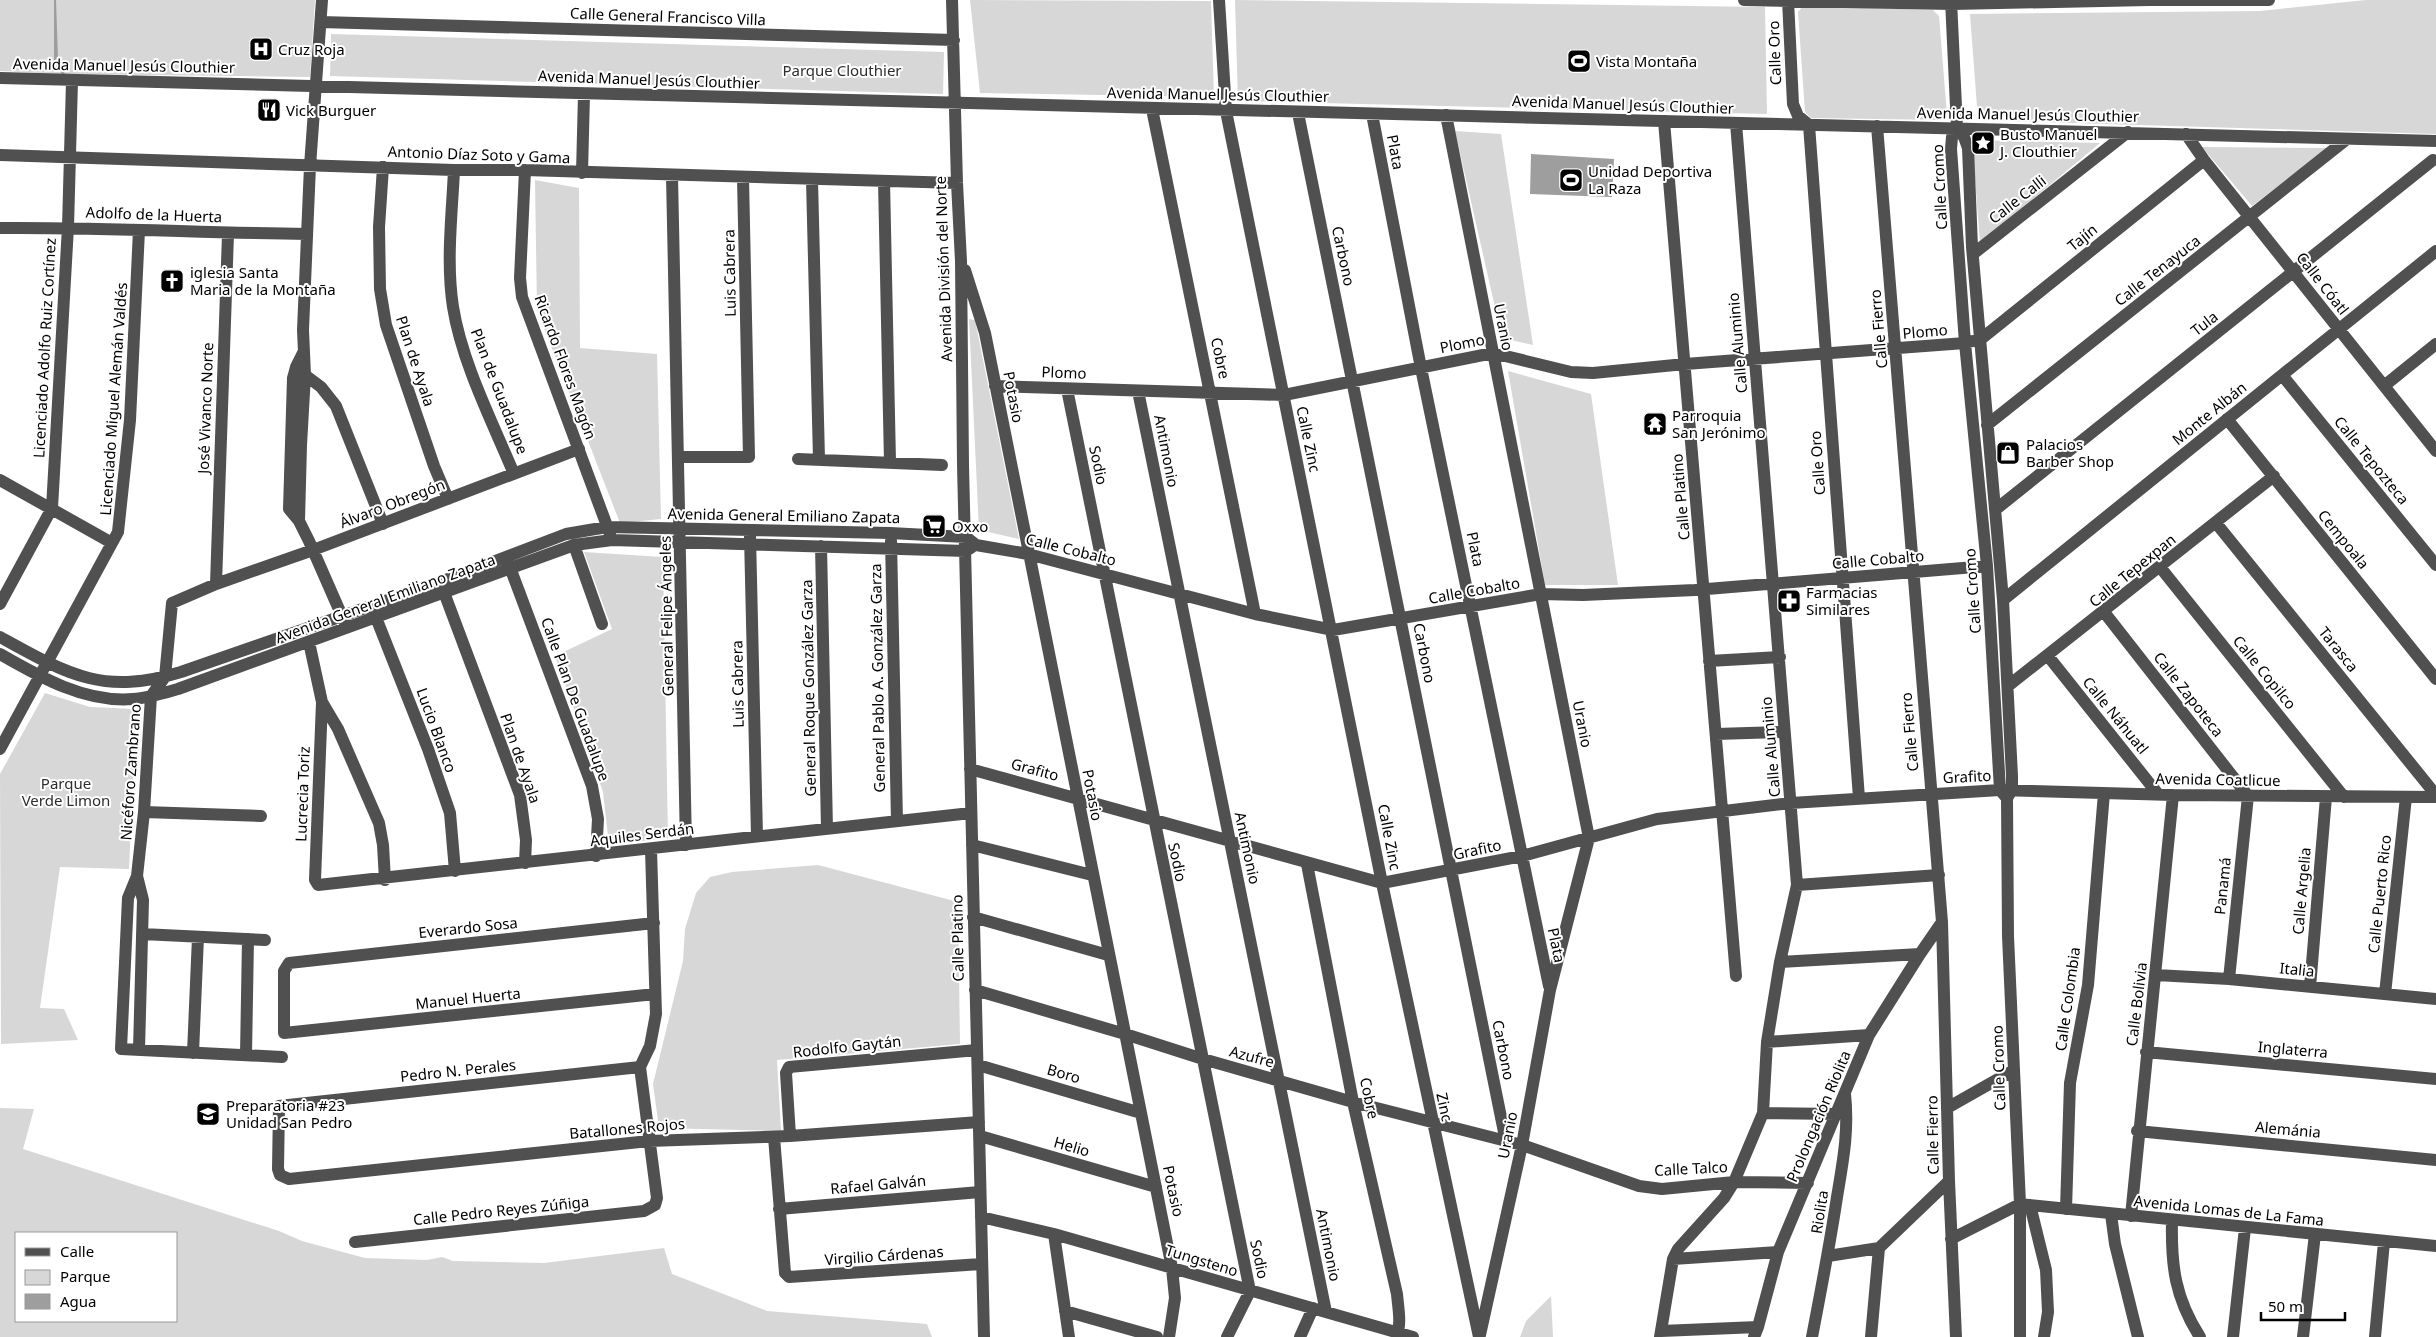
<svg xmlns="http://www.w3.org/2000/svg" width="2436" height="1337" font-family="'Noto Sans',sans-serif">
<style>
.green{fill:#d7d7d7;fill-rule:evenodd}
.water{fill:#9e9e9e}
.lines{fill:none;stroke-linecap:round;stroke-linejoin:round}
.minor{stroke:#505050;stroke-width:12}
.labels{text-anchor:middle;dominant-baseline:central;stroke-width:4;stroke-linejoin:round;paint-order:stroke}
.street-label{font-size:15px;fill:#000;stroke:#fff}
.poi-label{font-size:15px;fill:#000;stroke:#fff;text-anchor:start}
.park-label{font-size:15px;fill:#2e2e2e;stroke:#fff}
</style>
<rect width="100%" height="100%" fill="#fff"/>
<path class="green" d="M0,0h315l-5,77 -248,-3 -62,-3z
M970,0l241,1 3,96 -234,-4z
M1235,0l530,7 2,107 -529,-13z
M2366,0h70v134l-458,-14 -8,-106 290,-3z
M1803,6l130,4 6,6 8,99 -5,5 -131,-2 -6,-6 -7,-100z
M331,34l613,18 -1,42 -613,-18z
M1455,131l46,3 32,211 -31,-7z
M1972,140l128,3 -120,100z
M2202,147l126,1 -76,58z
M535,180l44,8 1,160 77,6 4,165 -41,4 -83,-213z
M969,319l6,1 44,219 -40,-9z
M1508,371l83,23 27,191h-73z
M584,552l79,5 5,281 -59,7 -6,-53 -48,-136 57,-27z
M45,693l45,14 46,2 -7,160 -69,-2 -20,141 24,1 14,31 -77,4 -1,-270z
M818,865l140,37 2,142 -183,16 4,71 -122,-3 -6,-44 30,-123 2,-32 11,-36 14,-16 22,-5z
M0,1108l34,1 -11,40 256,82 23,10 63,17 62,2 15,-3 11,4 91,2 120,-15 8,26 95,37 160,13 5,13h-932zM176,1233v88h-160v-88z
M1551,1296l2,41h-33l6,-16z"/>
<path class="water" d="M54,0h2l2,58 7,16h-3l-8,-11z
M1531,154l83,5 -2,38 -82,-3z"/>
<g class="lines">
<path class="minor" d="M952,0l5,183 4,78 2,204 21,872
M1219,0l7,111 156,772 97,454
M1744,0l208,4 197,-4
M1788,0l5,104 5,12 11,9
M1951,0l6,128
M2150,0h119
M321,22l633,18
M0,78l2436,63
M1152,109l103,505
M1298,113l208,1029
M1372,114l49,254 128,618
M1446,115l143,723 -39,152 -28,155 -42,190
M1664,121l72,855
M1809,125l50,673
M1877,126l65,796 7,259 7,156
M1957,128l7,9 4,11 4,99 31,353 9,176v14l-5,8 1,138 12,268v133
M1957,128l-5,9 -1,12 14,194 22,223 13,224 5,6
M2186,134l18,26 232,291
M0,155l454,15h71l432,13
M383,167l-4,60 1,62 6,36 48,141 14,33
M454,170c-2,45 -8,92 -1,137 9,56 39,114 61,167
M525,170l-5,108 2,19 88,237
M582,173l2,-79
M672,176l14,669
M812,180l7,279
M884,181l6,281
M0,228c102,-1 205,5 307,6
M1973,254l155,-122
M965,270l20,63 187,935 3,30 -6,39
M303,353l-7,14 -3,11 -4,131 10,12 10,20 36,82
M301,372l20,15 15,19 47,118
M2282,375l154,190
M995,386l289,9 209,-42 78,19 22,1 92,-9 280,-21 16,-4 223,-179
M2384,386l52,-42
M1067,389l183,902 -23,46
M1138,391l188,921
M2227,419l209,260
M1987,425l360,-286
M679,457h70l-6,-279
M798,459l144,6
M0,480l112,63
M1995,510l438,-350
M299,521l2,-76 4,-70 -2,-45 7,-164 12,-166
M2216,523l220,272
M750,536l7,300
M891,541l6,280
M574,545l28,79
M821,546l6,283
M508,562l84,224 6,33 -2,37
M2160,567l184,230
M216,584l12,-350
M442,587l78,208 6,45 -1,23
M2003,600l433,-349
M0,604l52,-96 16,-281 4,-146
M373,610l55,139 22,64 5,58
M2104,612l144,184 -19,183
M0,637c67,37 103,59 181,35l259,-90 126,-48 41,-7 283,6 76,4 10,8 52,9 227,60 78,16 208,-36 42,1 112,-5 292,-24
M309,642l13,60 16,27 41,94 4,22 2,35
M0,654c40,23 85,49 133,45 15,-1 31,-6 45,-10l396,-144 38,-5 354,11 6,-4
M2048,656l110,138
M1709,661l71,-4
M2008,686l266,-210
M322,702l-7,178 3,5 653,-72
M1716,734l68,-2
M0,749l118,-217 12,-112 9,-190
M970,769l412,114 140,-27 135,-37 134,-16 209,-13 173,5 263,2
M144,812l117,4
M972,845l120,30
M1307,864l46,238 44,192c1,13 5,31 -1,43
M137,876l6,24 -4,150
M1797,885l142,-10
M973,917l135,38
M654,923l-365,40 -5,8v62l371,-39
M142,934l123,6
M1780,962l140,-8
M2156,975l73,4 207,20
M2310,987l16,-190
M975,990l150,44 78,25 150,43 169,43 117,41 23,3 72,-7 74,1
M2385,994l21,-197
M1767,1042l102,-7
M2146,1052l290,27
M193,1053l5,-116
M246,1055l2,-116
M282,1057l-161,-8 7,-151 9,-22 7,-64 7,-116 14,-19 7,-74 44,-19 97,-34 266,-101
M978,1065l163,48
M640,1067l-361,39 -1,63 2,6 9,4 360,-38 141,-5 189,-14
M1947,1108l67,-38
M1763,1113l74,1
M2137,1131l299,29
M790,1136l-4,-63 3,-6 188,-17
M980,1136l176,51
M774,1137l11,136 4,4 192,-13
M2030,1205l16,65 2,42 -4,25
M779,1209l201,-17
M2066,1209l4,-126 18,-98 16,-192
M2111,1214l4,30 23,93
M2131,1216l42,-421
M981,1217l73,17 359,103
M2172,1221c-1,45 3,77 28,116
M1054,1234l15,103
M1951,1239l69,-35 416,42
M355,1242l289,-31 11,-6 2,-7 -17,-131 10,-21 6,-32 -5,-164
M1828,1256l51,-8
M1673,1259l105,-7
M1065,1311l92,26
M1661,1331l97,-4
M1300,1337l13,-29
M1660,1337l13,-78 5,-10 46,-51 10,-16 29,-69 4,-71 13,-80 17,-77 -61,-762
M1754,1337l4,-10 20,-75 91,-217 51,-81 22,-32
M1812,1337c9,-47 18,-93 25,-140 6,-36 12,-66 8,-103
M1871,1337l8,-89 70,-67
M2233,1337l12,-109
M2303,1337l12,-103
M2375,1337l9,-95"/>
</g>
<defs>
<g id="hospital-square" transform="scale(1.25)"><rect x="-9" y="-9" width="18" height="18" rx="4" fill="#000" stroke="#fff"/><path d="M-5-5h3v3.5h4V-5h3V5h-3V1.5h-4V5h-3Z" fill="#fff"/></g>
<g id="stadium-square" transform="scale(1.25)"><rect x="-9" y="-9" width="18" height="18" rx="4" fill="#000" stroke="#fff"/><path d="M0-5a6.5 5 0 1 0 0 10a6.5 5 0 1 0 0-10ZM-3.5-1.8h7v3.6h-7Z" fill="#fff"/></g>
<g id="restaurant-square" transform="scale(1.25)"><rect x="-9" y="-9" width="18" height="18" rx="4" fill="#000" stroke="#fff"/><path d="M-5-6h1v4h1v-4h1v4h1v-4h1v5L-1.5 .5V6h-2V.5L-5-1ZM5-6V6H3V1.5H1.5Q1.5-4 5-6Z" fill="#fff"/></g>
<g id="sight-square" transform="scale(1.25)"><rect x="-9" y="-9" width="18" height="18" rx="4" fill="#000" stroke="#fff"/><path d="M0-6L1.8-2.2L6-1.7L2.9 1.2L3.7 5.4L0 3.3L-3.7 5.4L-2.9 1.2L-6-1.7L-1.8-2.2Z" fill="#fff"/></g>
<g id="church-square" transform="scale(1.25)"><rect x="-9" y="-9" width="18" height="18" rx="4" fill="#000" stroke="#fff"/><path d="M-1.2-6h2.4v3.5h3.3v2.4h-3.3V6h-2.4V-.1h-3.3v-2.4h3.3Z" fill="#fff"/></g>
<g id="temple-square" transform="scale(1.25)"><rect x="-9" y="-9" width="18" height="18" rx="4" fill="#000" stroke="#fff"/><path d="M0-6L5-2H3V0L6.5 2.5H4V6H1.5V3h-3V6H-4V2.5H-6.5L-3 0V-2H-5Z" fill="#fff"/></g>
<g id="shop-square" transform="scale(1.25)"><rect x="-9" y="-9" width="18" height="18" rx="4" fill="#000" stroke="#fff"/><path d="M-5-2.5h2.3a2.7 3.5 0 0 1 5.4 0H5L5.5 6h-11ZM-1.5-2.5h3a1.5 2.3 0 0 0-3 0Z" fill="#fff"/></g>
<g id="supermarket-square" transform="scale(1.25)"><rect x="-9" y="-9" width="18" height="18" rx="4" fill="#000" stroke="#fff"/><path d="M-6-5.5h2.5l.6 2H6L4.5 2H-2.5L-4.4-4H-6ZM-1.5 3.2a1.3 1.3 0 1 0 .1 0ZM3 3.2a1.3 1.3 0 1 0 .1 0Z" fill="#fff"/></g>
<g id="pharmacy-square" transform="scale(1.25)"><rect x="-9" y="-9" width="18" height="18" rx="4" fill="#000" stroke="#fff"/><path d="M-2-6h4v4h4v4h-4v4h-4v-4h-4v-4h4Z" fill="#fff"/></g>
<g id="school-square" transform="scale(1.25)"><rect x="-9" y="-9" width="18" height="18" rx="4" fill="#000" stroke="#fff"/><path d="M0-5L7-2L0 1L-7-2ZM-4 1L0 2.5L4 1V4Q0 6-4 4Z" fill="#fff"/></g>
</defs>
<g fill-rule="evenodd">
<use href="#hospital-square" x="261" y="49"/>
<use href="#stadium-square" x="1579" y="61"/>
<use href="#restaurant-square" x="269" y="110"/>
<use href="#sight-square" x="1983" y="143"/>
<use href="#stadium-square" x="1571" y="180"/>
<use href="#church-square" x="172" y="281"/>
<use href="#temple-square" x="1655" y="424"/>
<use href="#shop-square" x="2008" y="453"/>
<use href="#supermarket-square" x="934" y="526"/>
<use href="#pharmacy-square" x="1789" y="601"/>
<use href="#school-square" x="208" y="1114"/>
</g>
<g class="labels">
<g class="street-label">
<text transform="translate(668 16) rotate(2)">Calle General Francisco Villa</text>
<text transform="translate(1774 53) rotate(-92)">Calle Oro</text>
<text transform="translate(124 65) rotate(1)">Avenida Manuel Jesús Clouthier</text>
<text transform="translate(649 79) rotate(2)">Avenida Manuel Jesús Clouthier</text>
<text transform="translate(1218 94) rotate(1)">Avenida Manuel Jesús Clouthier</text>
<text transform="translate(1623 104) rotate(2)">Avenida Manuel Jesús Clouthier</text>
<text transform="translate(2028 114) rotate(1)">Avenida Manuel Jesús Clouthier</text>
<text transform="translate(1396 152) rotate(79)">Plata</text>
<text transform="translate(479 154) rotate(2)">Antonio Díaz Soto y Gama</text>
<text transform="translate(1939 187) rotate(-93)">Calle Cromo</text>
<text transform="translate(2017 199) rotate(-38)">Calle Calli</text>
<text transform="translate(154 214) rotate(2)">Adolfo de la Huerta</text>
<text transform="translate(2082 237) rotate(-39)">Tajín</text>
<text transform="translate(1344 256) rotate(78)">Carbono</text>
<text transform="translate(943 269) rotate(-92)">Avenida División del Norte</text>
<text transform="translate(2157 270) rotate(-38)">Calle Tenayuca</text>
<text transform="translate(729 273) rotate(-91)">Luis Cabrera</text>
<text transform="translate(2323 283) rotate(52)">Calle Cóatl</text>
<text transform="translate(2204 323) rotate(-38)">Tula</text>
<text transform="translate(1504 327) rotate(79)">Uranio</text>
<text transform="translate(1878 329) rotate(-95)">Calle Fierro</text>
<text transform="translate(1925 331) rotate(-5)">Plomo</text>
<text transform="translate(1462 343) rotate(-11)">Plomo</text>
<text transform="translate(1737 343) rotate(-95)">Calle Aluminio</text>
<text transform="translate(44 348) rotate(-87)">Licenciado Adolfo Ruiz Cortínez</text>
<text transform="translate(1221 358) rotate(78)">Cobre</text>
<text transform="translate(416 361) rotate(72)">Plan de Ayala</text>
<text transform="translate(566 367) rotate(70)">Ricardo Flores Magón</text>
<text transform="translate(1064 372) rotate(2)">Plomo</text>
<text transform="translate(500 391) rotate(69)">Plan de Guadalupe</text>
<text transform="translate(1014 397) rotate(79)">Potasio</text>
<text transform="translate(113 399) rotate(-86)">Licenciado Miguel Alemán Valdés</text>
<text transform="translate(205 408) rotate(-88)">José Vivanco Norte</text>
<text transform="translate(2209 413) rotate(-39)">Monte Albán</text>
<text transform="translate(1309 439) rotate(78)">Calle Zinc</text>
<text transform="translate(1167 451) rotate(79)">Antimonio</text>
<text transform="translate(2372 460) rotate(51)">Calle Tepozteca</text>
<text transform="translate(1817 463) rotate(-94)">Calle Oro</text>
<text transform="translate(1099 465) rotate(78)">Sodio</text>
<text transform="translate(1680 497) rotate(-95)">Calle Platino</text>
<text transform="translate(392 503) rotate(-21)">Álvaro Obregón</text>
<text transform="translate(784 515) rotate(1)">Avenida General Emiliano Zapata</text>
<text transform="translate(2344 539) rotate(51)">Cempoala</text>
<text transform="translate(1071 549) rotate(14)">Calle Cobalto</text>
<text transform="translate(1476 549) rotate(78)">Plata</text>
<text transform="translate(1878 559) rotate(-5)">Calle Cobalto</text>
<text transform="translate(2132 570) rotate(-39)">Calle Tepexpan</text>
<text transform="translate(1474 590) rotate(-10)">Calle Cobalto</text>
<text transform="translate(1972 591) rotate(-94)">Calle Cromo</text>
<text transform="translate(385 598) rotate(-20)">Avenida General Emiliano Zapata</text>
<text transform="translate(666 616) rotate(-91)">General Felipe Ángeles</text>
<text transform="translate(2339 649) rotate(51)">Tarasca</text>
<text transform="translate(1425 653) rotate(79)">Carbono</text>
<text transform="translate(2265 672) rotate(51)">Calle Copilco</text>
<text transform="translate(877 678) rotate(-91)">General Pablo A. González Garza</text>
<text transform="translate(737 684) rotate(-91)">Luis Cabrera</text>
<text transform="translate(808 688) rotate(-91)">General Roque González Garza</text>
<text transform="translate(2189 694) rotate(52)">Calle Zapoteca</text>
<text transform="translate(576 699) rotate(70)">Calle Plan De Guadalupe</text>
<text transform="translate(2116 715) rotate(51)">Calle Náhuatl</text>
<text transform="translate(1583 724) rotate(79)">Uranio</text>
<text transform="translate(437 730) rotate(70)">Lucio Blanco</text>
<text transform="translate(1909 732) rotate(-95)">Calle Fierro</text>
<text transform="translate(1770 747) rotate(-95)">Calle Aluminio</text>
<text transform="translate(521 758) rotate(71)">Plan de Ayala</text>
<text transform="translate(1035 769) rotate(15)">Grafito</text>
<text transform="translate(130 772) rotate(-86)">Nicéforo Zambrano</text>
<text transform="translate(1967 776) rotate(-3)">Grafito</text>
<text transform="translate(2218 779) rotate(1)">Avenida Coatlicue</text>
<text transform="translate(302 794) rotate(-88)">Lucrecia Toriz</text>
<text transform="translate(1093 795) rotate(79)">Potasio</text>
<text transform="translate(642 834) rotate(-7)">Aquiles Serdán</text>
<text transform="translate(1390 837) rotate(79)">Calle Zinc</text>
<text transform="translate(1248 848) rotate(78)">Antimonio</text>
<text transform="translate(1477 849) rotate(-12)">Grafito</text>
<text transform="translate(1178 862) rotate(78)">Sodio</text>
<text transform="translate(2222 886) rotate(-84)">Panamá</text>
<text transform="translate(2301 891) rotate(-85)">Calle Argelia</text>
<text transform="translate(2379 894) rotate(-84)">Calle Puerto Rico</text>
<text transform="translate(468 927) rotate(-6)">Everardo Sosa</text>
<text transform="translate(957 938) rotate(-91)">Calle Platino</text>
<text transform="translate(1557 945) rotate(78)">Plata</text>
<text transform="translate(2297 969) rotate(6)">Italia</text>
<text transform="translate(468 998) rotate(-6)">Manuel Huerta</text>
<text transform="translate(2067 999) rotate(-82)">Calle Colombia</text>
<text transform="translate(2136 1004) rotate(-83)">Calle Bolivia</text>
<text transform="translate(847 1046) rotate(-6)">Rodolfo Gaytán</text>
<text transform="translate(2293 1049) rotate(5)">Inglaterra</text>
<text transform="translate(1504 1050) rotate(79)">Carbono</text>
<text transform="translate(1252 1056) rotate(15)">Azufre</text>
<text transform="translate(1998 1068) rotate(-92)">Calle Cromo</text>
<text transform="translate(458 1070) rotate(-6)">Pedro N. Perales</text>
<text transform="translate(1064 1073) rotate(16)">Boro</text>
<text transform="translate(1370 1098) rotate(78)">Cobre</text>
<text transform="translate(1445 1107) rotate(78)">Zinc</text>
<text transform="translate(1818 1116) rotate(-67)">Prolongación Riolita</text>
<text transform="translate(627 1128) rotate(-5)">Batallones Rojos</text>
<text transform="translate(2288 1129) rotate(5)">Alemánia</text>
<text transform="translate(1507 1135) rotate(-79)">Uranio</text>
<text transform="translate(1932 1135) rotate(-91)">Calle Fierro</text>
<text transform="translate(1072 1146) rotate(16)">Helio</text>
<text transform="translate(1691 1168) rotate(-3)">Calle Talco</text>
<text transform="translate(878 1184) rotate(-5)">Rafael Galván</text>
<text transform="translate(1174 1191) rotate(78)">Potasio</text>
<text transform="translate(501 1210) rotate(-6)">Calle Pedro Reyes Zúñiga</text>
<text transform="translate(2229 1210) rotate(6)">Avenida Lomas de La Fama</text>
<text transform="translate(1819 1212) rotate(-81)">Riolita</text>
<text transform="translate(1329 1245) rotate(79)">Antimonio</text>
<text transform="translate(884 1255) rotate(-4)">Virgilio Cárdenas</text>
<text transform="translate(1260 1259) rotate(78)">Sodio</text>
<text transform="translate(1202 1260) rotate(17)">Tungsteno</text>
</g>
<g class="poi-label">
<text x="278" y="49">Cruz Roja</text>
<text x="1596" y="61">Vista Montaña</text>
<text x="286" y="110">Vick Burguer</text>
<text x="2000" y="134">Busto Manuel<tspan x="2000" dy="17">J. Clouthier</tspan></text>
<text x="1588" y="171">Unidad Deportiva<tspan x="1588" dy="17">La Raza</tspan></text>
<text x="190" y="272">iglesia Santa<tspan x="190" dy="17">Maria de la Montaña</tspan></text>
<text x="1672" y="415">Parroquia<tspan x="1672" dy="17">San Jerónimo</tspan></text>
<text x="2026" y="444">Palacios<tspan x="2026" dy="17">Barber Shop</tspan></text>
<text x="952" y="526">Oxxo</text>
<text x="1806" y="592">Farmacias<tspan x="1806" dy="17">Similares</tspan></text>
<text x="226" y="1105">Preparatoria #23<tspan x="226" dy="17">Unidad San Pedro</tspan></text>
</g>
<g class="park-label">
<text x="842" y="70">Parque Clouthier</text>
<text x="66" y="783">Parque<tspan x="66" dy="17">Verde Limon</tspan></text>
</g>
</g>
<rect x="15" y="1232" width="162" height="90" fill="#ffffff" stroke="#999999"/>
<rect x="25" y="1248" width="25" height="8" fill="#505050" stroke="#999999"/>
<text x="60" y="1257" font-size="15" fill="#000000">Calle</text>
<rect x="25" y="1270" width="25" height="15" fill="#d7d7d7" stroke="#999999"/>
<text x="60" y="1282" font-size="15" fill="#000000">Parque</text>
<rect x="25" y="1294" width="25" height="15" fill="#9e9e9e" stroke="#999999"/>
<text x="60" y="1307" font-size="15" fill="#000000">Agua</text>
<path d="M2261 1312v8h84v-8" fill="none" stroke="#000000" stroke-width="2.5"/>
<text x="2268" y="1312" font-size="15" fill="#000000" stroke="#ffffff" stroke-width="4" paint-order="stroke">50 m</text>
</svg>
